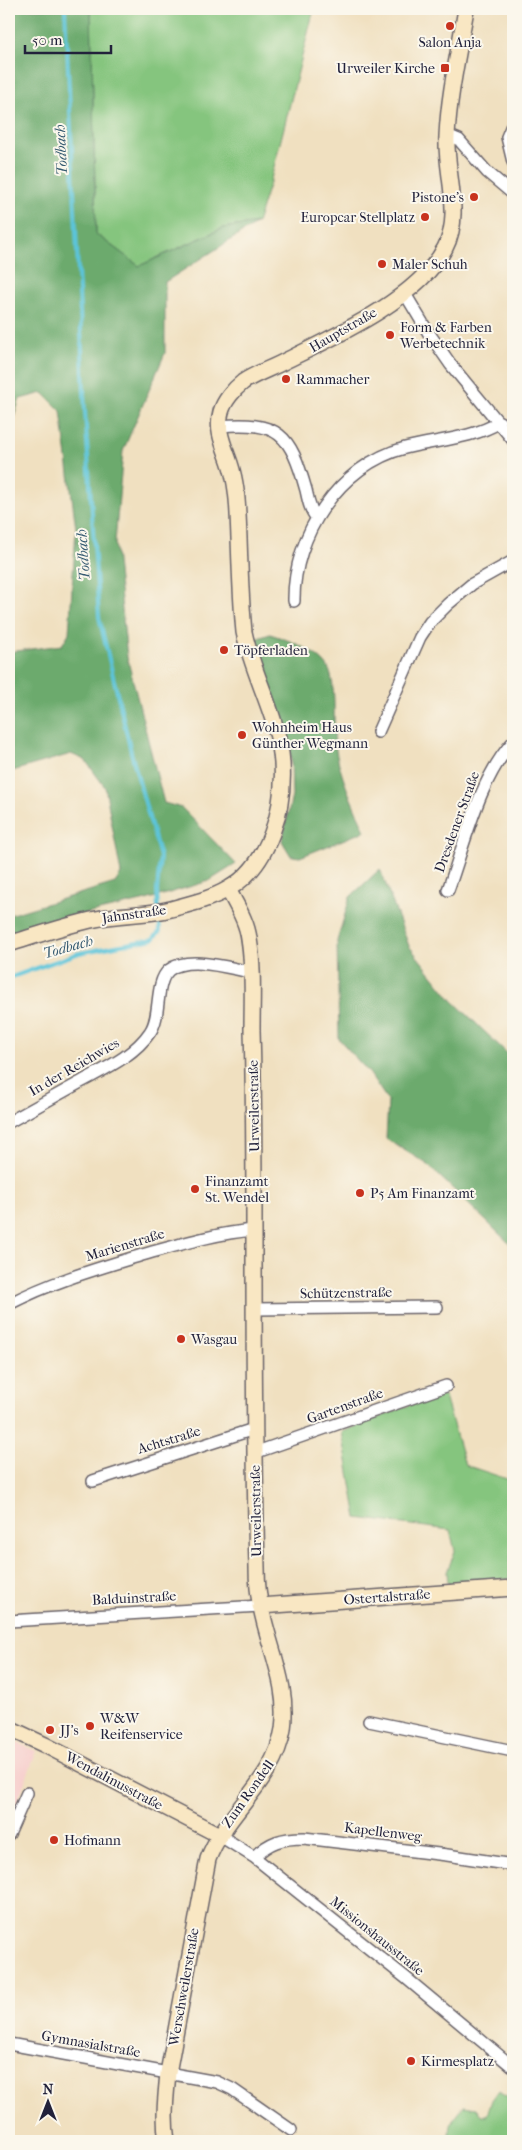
<svg xmlns="http://www.w3.org/2000/svg" width="522" height="2150" font-family="'IM FELL French Canon',serif">
<style>
.built{fill:#f7d0ce}
.green{fill:#85c57e;stroke:#54745c}
.forest{fill:#6caa6d;stroke:#476654}
.lines{fill:none;stroke-linecap:round;stroke-linejoin:round}
.stream{stroke:#5cc4d9;stroke-width:4}
.street-casing{stroke:#6a646a;stroke-width:14}
.secondary-casing{stroke:#6a646a;stroke-width:18}
.street{stroke:#fff;stroke-width:11}
.secondary{stroke:#f9e7c3;stroke-width:15}
.poi-dot{fill:#c8321e;stroke:#fbf7ec;stroke-width:2}
.labels{text-anchor:middle;dominant-baseline:central;stroke-width:4;stroke-linejoin:round;paint-order:stroke}
.poi-label{font-size:14px;fill:#22223b;stroke:#fbf7ec;text-anchor:start}
.street-label{font-size:14px;fill:#22223b;stroke:#fbf7ec}
.water-label{font-size:15px;font-style:italic;fill:#365b72;stroke:#fbf7ec}
</style>
<rect width="100%" height="100%" fill="#fbf7ec"/>
<filter id="ink" filterUnits="userSpaceOnUse"><feTurbulence type="fractalNoise" baseFrequency=".02" numOctaves="2"/><feDisplacementMap in="SourceGraphic" scale="10" xChannelSelector="R" yChannelSelector="G"/><feConvolveMatrix kernelMatrix="1 2 1 2 8 2 1 2 1" color-interpolation-filters="sRGB"/></filter>
<filter id="wash" filterUnits="userSpaceOnUse"><feTurbulence type="fractalNoise" baseFrequency=".0096" numOctaves="4" result="noise"/><feDisplacementMap in="SourceGraphic" scale="20" xChannelSelector="R" yChannelSelector="G"/><feGaussianBlur stdDeviation="1.12" result="paint"/><feColorMatrix in="noise" values="0 0 0 0 0 0 0 0 0 0 0 0 0 0 0 0 0 1.4 0 .05"/><feComposite in="paint" operator="in"/></filter>
<g filter="url(#wash)">
<rect width="100%" height="100%" fill="#f0e0c0"/>
<path class="built" d="M9,1740l28,11 -28,71z"/>
<path class="green" d="M91,9h223l-43,170 -14,44 -34,5 -84,38 -43,-32z
M438,1394l7,3 20,68 48,16v53l-4,45 -61,5 -1,-12 8,-21 -5,-21 -93,-12 -15,-86z
M499,2090l14,11v39l-62,1c-3,-16 2,-23 13,-35l12,2 5,7h6l5,-15z"/>
<path class="forest" d="M9,9h82l5,225 43,32 84,-38 34,-5 -92,59v71l-42,98 -8,91 12,115 37,146 18,5 54,56 -27,17 -63,19 -137,32v-17l106,-32 6,-9 -16,-87 -20,-27 -14,-6 -62,18v-120l53,-7 7,-12 7,-104 -15,-118 -18,-18 -23,6 -11,33z
M270,634c19,6 40,14 54,28 15,15 8,62 11,82 4,31 18,59 30,87l-65,26 -9,-1 -9,-15 10,-45 -1,-39 -36,-115v-3z
M380,869l29,77 43,54 61,59v188l-86,-83 -41,-25 2,-38 -18,-27 -31,-35 -2,-98 13,-44z"/>
<g class="lines">
<path class="stream" d="M65,9l20,403 14,205 33,139 28,101 -3,34 1,17
M9,978l70,-25 74,-14 7,-8 -1,-16"/>
</g>
</g>
<g filter="url(#ink)">
<g class="lines">
<g class="street-casing">
<path id="street" d="M513,123l-6,14 6,25
M447,135l12,5 28,32 26,22
M404,292l24,40 23,33 62,75
M219,426c60,-5 71,7 87,64 2,9 4,21 11,28
M294,601c-1,-65 45,-136 111,-153 31,-8 67,-9 95,-26
M378,732l42,-95 10,-15 18,-18 24,-20 41,-23
M448,890c17,-47 31,-111 65,-148
M9,1122c23,-13 47,-26 70,-39 25,-14 55,-27 71,-51 12,-17 4,-49 19,-62 19,-15 60,-2 82,2
M9,1304c42,-22 87,-35 133,-49 36,-10 74,-22 112,-25
M254,1309l183,-2
M254,1453l192,-67
M93,1481l161,-52
M9,1621l251,-15
M369,1721l144,30
M9,1834l18,-41
M219,1835l35,22 152,121 107,89
M254,1857c15,-15 28,-19 50,-19l143,17 66,10
M9,2044l208,38 15,7 59,41"/>
</g>
<g class="secondary-casing">
<path id="secondary" d="M9,944c29,-9 57,-19 87,-25 25,-5 51,-4 75,-10 19,-5 40,-10 57,-20 42,-24 57,-82 54,-126 -3,-45 -29,-87 -38,-131 -3,-31 -4,-63 -5,-94 -1,-23 -1,-46 -7,-68 -5,-20 -17,-36 -11,-58 3,-11 13,-23 22,-30 13,-9 30,-14 44,-22 49,-24 132,-62 158,-112 18,-34 0,-76 2,-112 2,-43 12,-85 19,-127
M260,1606l253,-18
M9,1728l36,17 174,90
M167,2141c-4,-23 -1,-45 1,-68l40,-214c18,-47 67,-78 75,-130 6,-44 -14,-80 -22,-122 -3,-13 -4,-27 -4,-40 -3,-112 -3,-224 -3,-336 0,-67 0,-134 -2,-201 0,-30 2,-61 -3,-91 -2,-18 -13,-34 -21,-50"/>
</g>
<use href="#street" class="street"/>
<use href="#secondary" class="secondary"/>
</g>
</g>
<g class="poi-dot">
<circle cx="450" cy="26" r="5"/>
<rect x="440" y="63" width="10" height="10" rx="2.5"/>
<circle cx="474" cy="197" r="5"/>
<circle cx="425" cy="217" r="5"/>
<circle cx="382" cy="264" r="5"/>
<circle cx="390" cy="335" r="5"/>
<circle cx="286" cy="379" r="5"/>
<circle cx="224" cy="650" r="5"/>
<circle cx="242" cy="735" r="5"/>
<circle cx="195" cy="1189" r="5"/>
<circle cx="360" cy="1193" r="5"/>
<circle cx="181" cy="1339" r="5"/>
<circle cx="90" cy="1726" r="5"/>
<circle cx="50" cy="1730" r="5"/>
<circle cx="54" cy="1840" r="5"/>
<circle cx="411" cy="2061" r="5"/>
</g>
<g class="labels">
<g class="poi-label">
<text x="450" y="42" text-anchor="middle">Salon Anja</text>
<text x="435" y="68" text-anchor="end">Urweiler Kirche</text>
<text x="464" y="197" text-anchor="end">Pistone's</text>
<text x="415" y="217" text-anchor="end">Europcar Stellplatz</text>
<text x="392" y="264">Maler Schuh</text>
<text x="400" y="327">Form &amp; Farben<tspan x="400" dy="16">Werbetechnik</tspan></text>
<text x="296" y="379">Rammacher</text>
<text x="234" y="650">Töpferladen</text>
<text x="252" y="727">Wohnheim Haus<tspan x="252" dy="16">Günther Wegmann</tspan></text>
<text x="205" y="1181">Finanzamt<tspan x="205" dy="16">St. Wendel</tspan></text>
<text x="370" y="1193">P5 Am Finanzamt</text>
<text x="191" y="1339">Wasgau</text>
<text x="100" y="1718">W&amp;W<tspan x="100" dy="16">Reifenservice</tspan></text>
<text x="60" y="1730">JJ's</text>
<text x="64" y="1840">Hofmann</text>
<text x="421" y="2061">Kirmesplatz</text>
</g>
<g class="street-label">
<text transform="translate(343 330) rotate(-30)">Hauptstraße</text>
<text transform="translate(457 822) rotate(-70)">Dresdener Straße</text>
<text transform="translate(134 914) rotate(-8)">Jahnstraße</text>
<text transform="translate(74 1067) rotate(-30)">In der Reichwies</text>
<text transform="translate(254 1106) rotate(-91)">Urweilerstraße</text>
<text transform="translate(125 1245) rotate(-17)">Marienstraße</text>
<text transform="translate(346 1293) rotate(-1)">Schützenstraße</text>
<text transform="translate(345 1406) rotate(-20)">Gartenstraße</text>
<text transform="translate(169 1440) rotate(-17)">Achtstraße</text>
<text transform="translate(256 1511) rotate(-91)">Urweilerstraße</text>
<text transform="translate(387 1597) rotate(-4)">Ostertalstraße</text>
<text transform="translate(134 1598) rotate(-3)">Balduinstraße</text>
<text transform="translate(114 1781) rotate(28)">Wendalinusstraße</text>
<text transform="translate(248 1794) rotate(-55)">Zum Rondell</text>
<text transform="translate(383 1832) rotate(7)">Kapellenweg</text>
<text transform="translate(377 1936) rotate(39)">Missionshausstraße</text>
<text transform="translate(184 1987) rotate(-80)">Werschweilerstraße</text>
<text transform="translate(91 2044) rotate(10)">Gymnasialstraße</text>
</g>
<g class="water-label">
<text transform="translate(61 150) rotate(-93)">Todbach</text>
<text transform="translate(83 555) rotate(-94)">Todbach</text>
<text transform="translate(68 947) rotate(-16)">Todbach</text>
</g>
</g>
<rect width="522" height="2150" fill="none" stroke="#fbf7ec" stroke-width="30"/>
<g transform="translate(48 2102)" stroke="#fbf7ec" stroke-width="4" paint-order="stroke">
<path d="M0-4L9 19L0 12L-9 19Z" fill="#22223b"/>
<text y="-8" font-size="14" font-weight="bold" text-anchor="middle" fill="#22223b">N</text>
</g>
<path d="M25 45v8h86v-8" fill="none" stroke="#22223b" stroke-width="2.5"/>
<text x="32" y="45" font-size="15" fill="#22223b" stroke="#fbf7ec" stroke-width="4" paint-order="stroke">50 m</text>
</svg>
